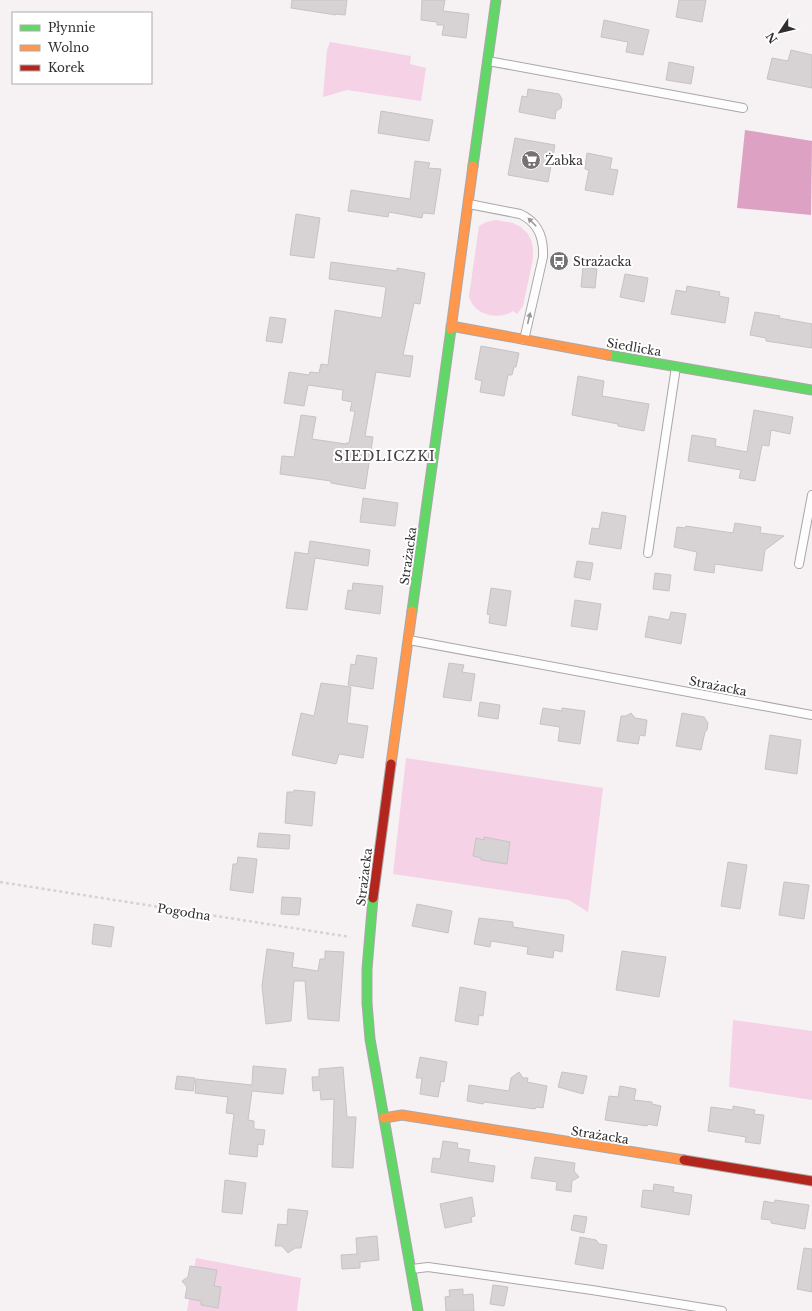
<svg xmlns="http://www.w3.org/2000/svg" width="812" height="1311" font-family="'Libre Baskerville',serif">
<style>
.green{fill:#f5d2e5}
.water{fill:#dda1c3}
.building{fill:#d7d3d5;stroke:#c7c3c5}
.lines{fill:none;stroke-linecap:round;stroke-linejoin:round}
.lane-casing{stroke:#aaa7a8;stroke-width:10}
.fast-casing{stroke:#aaa7a8;stroke-width:11}
.slow-casing{stroke:#aaa7a8;stroke-width:11}
.jam-casing{stroke:#aaa7a8;stroke-width:11}
.path{stroke:#d4d2d2;stroke-width:2.5;stroke-dasharray:3 3;stroke-linecap:butt}
.lane{stroke:#fefdfd;stroke-width:8}
.fast{stroke:#63d668;stroke-width:9}
.slow{stroke:#ff974d;stroke-width:9}
.jam{stroke:#b3261e;stroke-width:9}
.oneway{fill:#989696}
.labels{text-anchor:middle;dominant-baseline:central;stroke-width:4;stroke-linejoin:round;paint-order:stroke}
.poi-label{font-size:12px;fill:#312e30;stroke:#fff;text-anchor:start}
.street-label{font-size:12px;fill:#312e30;stroke:#fff}
.quarter-label{font-size:14px;letter-spacing:1px;fill:#463f43;stroke:#fff}
</style>
<rect width="100%" height="100%" fill="#f6f1f3"/>
<path class="green" d="M330,42l81,14 -1,8 16,4 -5,33 -74,-11 -24,7 4,-47z
M496,220l17,3 8,4 7,7 4,8 1,9v8l-10,47 -6,8 -4,-3c-14,10 -40,4 -44,-15l10,-70 7,-4z
M406,758l197,30 -15,124 -19,-12 -176,-26z
M733,1020l79,11v69l-83,-13z
M196,1258l105,20 -4,33h-110z"/>
<path class="water" d="M745,130l67,11 -1,74 -74,-7z"/>
<path class="building" d="M292,0h55l-2,15 -9,-1v1l-45,-7z
M422,0h23l-2,11 26,3 -3,24 -24,-3 2,-10h-7v-3l-16,-2z
M679,0h27l-4,22 -26,-5z
M604,20l45,10 -6,25 -17,-3 2,-10 -27,-5z
M791,50l21,5v33l-45,-9 5,-21 16,3z
M669,62l25,5 -3,17 -25,-4z
M528,89l31,5 3,5 -1,9 -5,3 -1,8 -36,-7 3,-16 5,1z
M381,111l52,9 -4,21 -51,-8z
M515,138l40,7 -7,37 -40,-7z
M587,153l25,5 -2,11 8,1 -5,25 -28,-5 4,-20 -4,-1z
M415,161l15,2 -2,5 13,1 -7,45 -11,-1 -1,5 -33,-6 -1,5 -40,-6 3,-21 59,9z
M296,214l24,4 -6,40 -24,-3z
M331,262l66,9v-3l28,5 -5,31 -6,-1 -11,52 10,1 -3,21 -34,-5 -11,64 8,1 -8,52 -34,-6v-2l-51,-7 2,-18 12,1 7,-42 15,2 -4,22 34,5v-1h3l6,-32h-5l2,-9 -10,-2 1,-10 -35,-5 -4,21 -20,-3 5,-31 20,3 1,-3 9,1 2,-9 7,1 7,-55 46,8 1,-2 4,-29 -57,-8z
M583,267l14,2 -2,19 -14,-1z
M625,274l23,4 -4,24 -24,-5z
M687,286l33,6 -1,4 10,2 -4,25 -54,-9 5,-24 10,2z
M755,312l25,4 -1,2 33,6v24l-46,-7v-3l-16,-3z
M270,317l16,2 -4,24 -16,-2z
M481,346l38,7 -3,14h-2l-2,8h-4l-4,21 -24,-4 2,-11 -7,-2z
M578,376l26,5 -2,15 47,8 -5,27 -26,-5v-2l-46,-9z
M754,410l39,7 -3,17 -19,-4 -2,16 -7,-1 -7,36 -16,-3 2,-8 -53,-9 4,-26 24,4 -1,7 32,6z
M363,498l35,5 -3,23 -35,-4z
M602,512l24,4 -5,33 -32,-5 3,-16 7,1z
M735,523l26,4 -1,6 24,3 -19,14 -3,21 -47,-7 -1,9 -20,-3 3,-18 -23,-5 3,-20 8,1 1,-2 47,7z
M310,541l60,9 -2,16 -53,-8 -8,52 -21,-2 9,-56 13,2z
M577,561l16,2 -3,17 -16,-3z
M655,573l16,2 -2,16 -16,-2z
M353,583l30,3 -3,28 -35,-5 3,-19 4,1z
M491,588l20,3 -5,35 -17,-3 1,-8 -3,-1z
M575,600l26,4 -4,26 -26,-4z
M671,612l15,2 -5,30 -36,-7 4,-21 20,4z
M357,655l20,3 -4,31 -25,-4 3,-21 4,1z
M449,663l15,2 -2,7 13,2 -4,27 -28,-4z
M321,683l30,4 -4,36 21,3 -5,32 -24,-4 -3,10 -44,-9 9,-42 13,3z
M480,702l20,3 -2,14 -20,-3z
M543,708l19,3v-3l23,3 -5,33 -22,-3 2,-14 -20,-3z
M631,713l4,5 12,2 -2,16 -5,-1 -2,9 -21,-3 4,-25h5z
M682,713l22,4 4,6 -1,7 -2,2 -4,18 -25,-4z
M770,735l31,5 -4,34 -32,-5z
M294,790l21,2 -3,34 -27,-3 2,-31h7z
M259,833l31,2 -1,14 -32,-2z
M484,837l26,5 -3,22 -26,-4v-2l-8,-2 3,-18 8,2z
M238,857l19,2 -4,34 -23,-3 3,-26h4z
M728,862l19,3 -7,44 -19,-3z
M784,882l25,3 -5,34 -25,-4z
M282,897l19,1 -2,17 -18,-1z
M417,904l35,7 -4,22 -36,-7z
M479,918l34,4v5l51,8 -2,17 -8,-2 -1,8 -26,-4 1,-7 -37,-6 -1,6 -16,-3z
M94,924l20,3 -3,20 -19,-3z
M267,949l27,4 -2,14 26,4 2,-12h5v-8l19,1 -5,69 -31,-2 -3,-38h-11l-3,40 -25,3 -4,-38z
M622,951l44,6 -7,40 -43,-7z
M460,987l26,5 -3,24 -4,-1 -1,10 -23,-4z
M420,1057l27,5 -3,20 -3,-1 -3,16 -18,-3 2,-16h-6z
M253,1066l33,3 -3,25 -31,-3 -4,29 6,1v8l11,1 -2,15 -5,-1 -1,13 -28,-3 5,-40 -8,-1 2,-16 -33,-4 1,-14 56,6z
M343,1067l4,50h9l-3,51 -21,-1 2,-68 -13,1 -1,-10 -7,1 -1,-14h7v-8z
M519,1072l4,6h5l-1,4 20,4 -4,22 -7,-1 -1,2 -51,-7 -1,2 -16,-3 2,-16 40,6 2,-13z
M562,1072l25,4 -4,18 -25,-7z
M177,1076l18,2 -2,13 -18,-2z
M620,1086l16,3 -2,11 18,2v2l9,2 -4,20 -9,-2 -1,2 -42,-6 4,-24 9,1z
M733,1106l22,4 -1,4 10,1 -4,29 -15,-2 1,-5 -38,-6 3,-24 22,3z
M443,1141l15,2 -1,5 13,2 -2,12 27,4 -2,16 -62,-10 2,-14 7,1z
M535,1157l40,6 -1,8 5,6 -7,4 -1,11 -15,-2 1,-8 -26,-4z
M225,1180l21,3 -4,31 -20,-2z
M654,1184l20,3 -1,5 19,3 -3,20 -48,-8 2,-17 10,1z
M472,1197l3,19 -4,1 1,5 -27,6 -5,-24z
M775,1200l34,5 -4,24 -34,-6v-3l-10,-1 3,-18 10,2z
M288,1209l20,2 -7,37h-6l-7,5 -6,-7h-7l3,-22 9,1z
M574,1215l13,2 -3,16 -13,-3z
M377,1236l2,24 -19,2v6l-18,1 -1,-14 16,-1 -1,-16z
M580,1237l16,3 3,4 8,1 -4,24 -28,-5z
M804,1248l8,1v43l-15,-3z
M190,1266l27,4 -3,16 7,1 -3,21 -17,-3v-4l-16,-3 2,-11 -5,-6 6,-4z
M493,1285l15,2 -4,19 -14,-2z
M463,1289v6l10,-1 1,17h-28l-1,-14 5,-1 -1,-6z"/>
<g class="lines">
<g class="lane-casing">
<path id="lane" d="M488,61l255,47
M469,204l51,10c18,8 24,24 23,43l-19,83
M648,553l28,-186
M799,564l13,-69
M409,640l403,75
M412,1269l16,-2 164,23 130,21"/>
</g>
<g class="fast-casing">
<path id="fast" d="M473,166l23,-166
M608,355l204,35
M412,611l39,-282
M373,898l-6,71v34l3,36 48,272"/>
</g>
<g class="slow-casing">
<path id="slow" d="M451,326l157,29
M451,329l22,-163
M391,764l21,-153
M384,1118l18,-3 282,45"/>
</g>
<g class="jam-casing">
<path id="jam" d="M373,898l18,-134
M684,1160l128,21"/>
</g>
<path class="path" d="M0,882l350,55"/>
<use href="#lane" class="lane"/>
<use href="#fast" class="fast"/>
<use href="#slow" class="slow"/>
<use href="#jam" class="jam"/>
</g>
<defs><path id="oneway-solid" d="M-6-.8H1V-3.2L6.5 0L1 3.2V.8H-6Z"/></defs>
<g class="oneway">
<use href="#oneway-solid" transform="translate(532 222) rotate(-135)"/>
<use href="#oneway-solid" transform="translate(529 318) rotate(-77)"/>
</g>
<defs>
<g id="supermarket-disc" transform="scale(1)"><circle r="9.5" fill="#767274" stroke="#fff"/><path d="M-6-5.5h2.5l.6 2H6L4.5 2H-2.5L-4.4-4H-6ZM-1.5 3.2a1.3 1.3 0 1 0 .1 0ZM3 3.2a1.3 1.3 0 1 0 .1 0Z" fill="#fff"/></g>
<g id="bus-disc" transform="scale(1)"><circle r="9.5" fill="#767274" stroke="#fff"/><path d="M-5-6H5V4H4V6H2V4H-2V6H-4V4H-5ZM-3.5-4V0h7V-4ZM-3.5 1.2v1.5H-2V1.2ZM2 1.2v1.5H3.5V1.2Z" fill="#fff"/></g>
</defs>
<g fill-rule="evenodd">
<use href="#supermarket-disc" x="531" y="160"/>
<use href="#bus-disc" x="559" y="261"/>
</g>
<g class="labels">
<g class="poi-label">
<text x="545" y="160">Żabka</text>
<text x="573" y="261">Strażacka</text>
</g>
<g class="street-label">
<text transform="translate(634 347) rotate(10)">Siedlicka</text>
<text transform="translate(408 556) rotate(-82)">Strażacka</text>
<text transform="translate(718 686) rotate(11)">Strażacka</text>
<text transform="translate(364 877) rotate(-83)">Strażacka</text>
<text transform="translate(184 912) rotate(9)">Pogodna</text>
<text transform="translate(600 1135) rotate(9)">Strażacka</text>
</g>
<g class="quarter-label">
<text x="385" y="456">SIEDLICZKI</text>
</g>
</g>
<rect x="12" y="12" width="140" height="72" fill="#ffffff" stroke="#adabac"/>
<rect x="20" y="25" width="20" height="6" fill="#63d668" stroke="#adabac"/>
<text x="48" y="32" font-size="12" fill="#312e30">Płynnie</text>
<rect x="20" y="45" width="20" height="6" fill="#ff974d" stroke="#adabac"/>
<text x="48" y="52" font-size="12" fill="#312e30">Wolno</text>
<rect x="20" y="65" width="20" height="6" fill="#b3261e" stroke="#adabac"/>
<text x="48" y="72" font-size="12" fill="#312e30">Korek</text>
<g transform="translate(780 32) rotate(235)" stroke="#ffffff" stroke-width="3" paint-order="stroke">
<path d="M0-3L7 15L0 10L-7 15Z" fill="#312e30"/>
<text y="-6" font-size="11" font-weight="bold" text-anchor="middle" fill="#312e30">N</text>
</g>
</svg>
